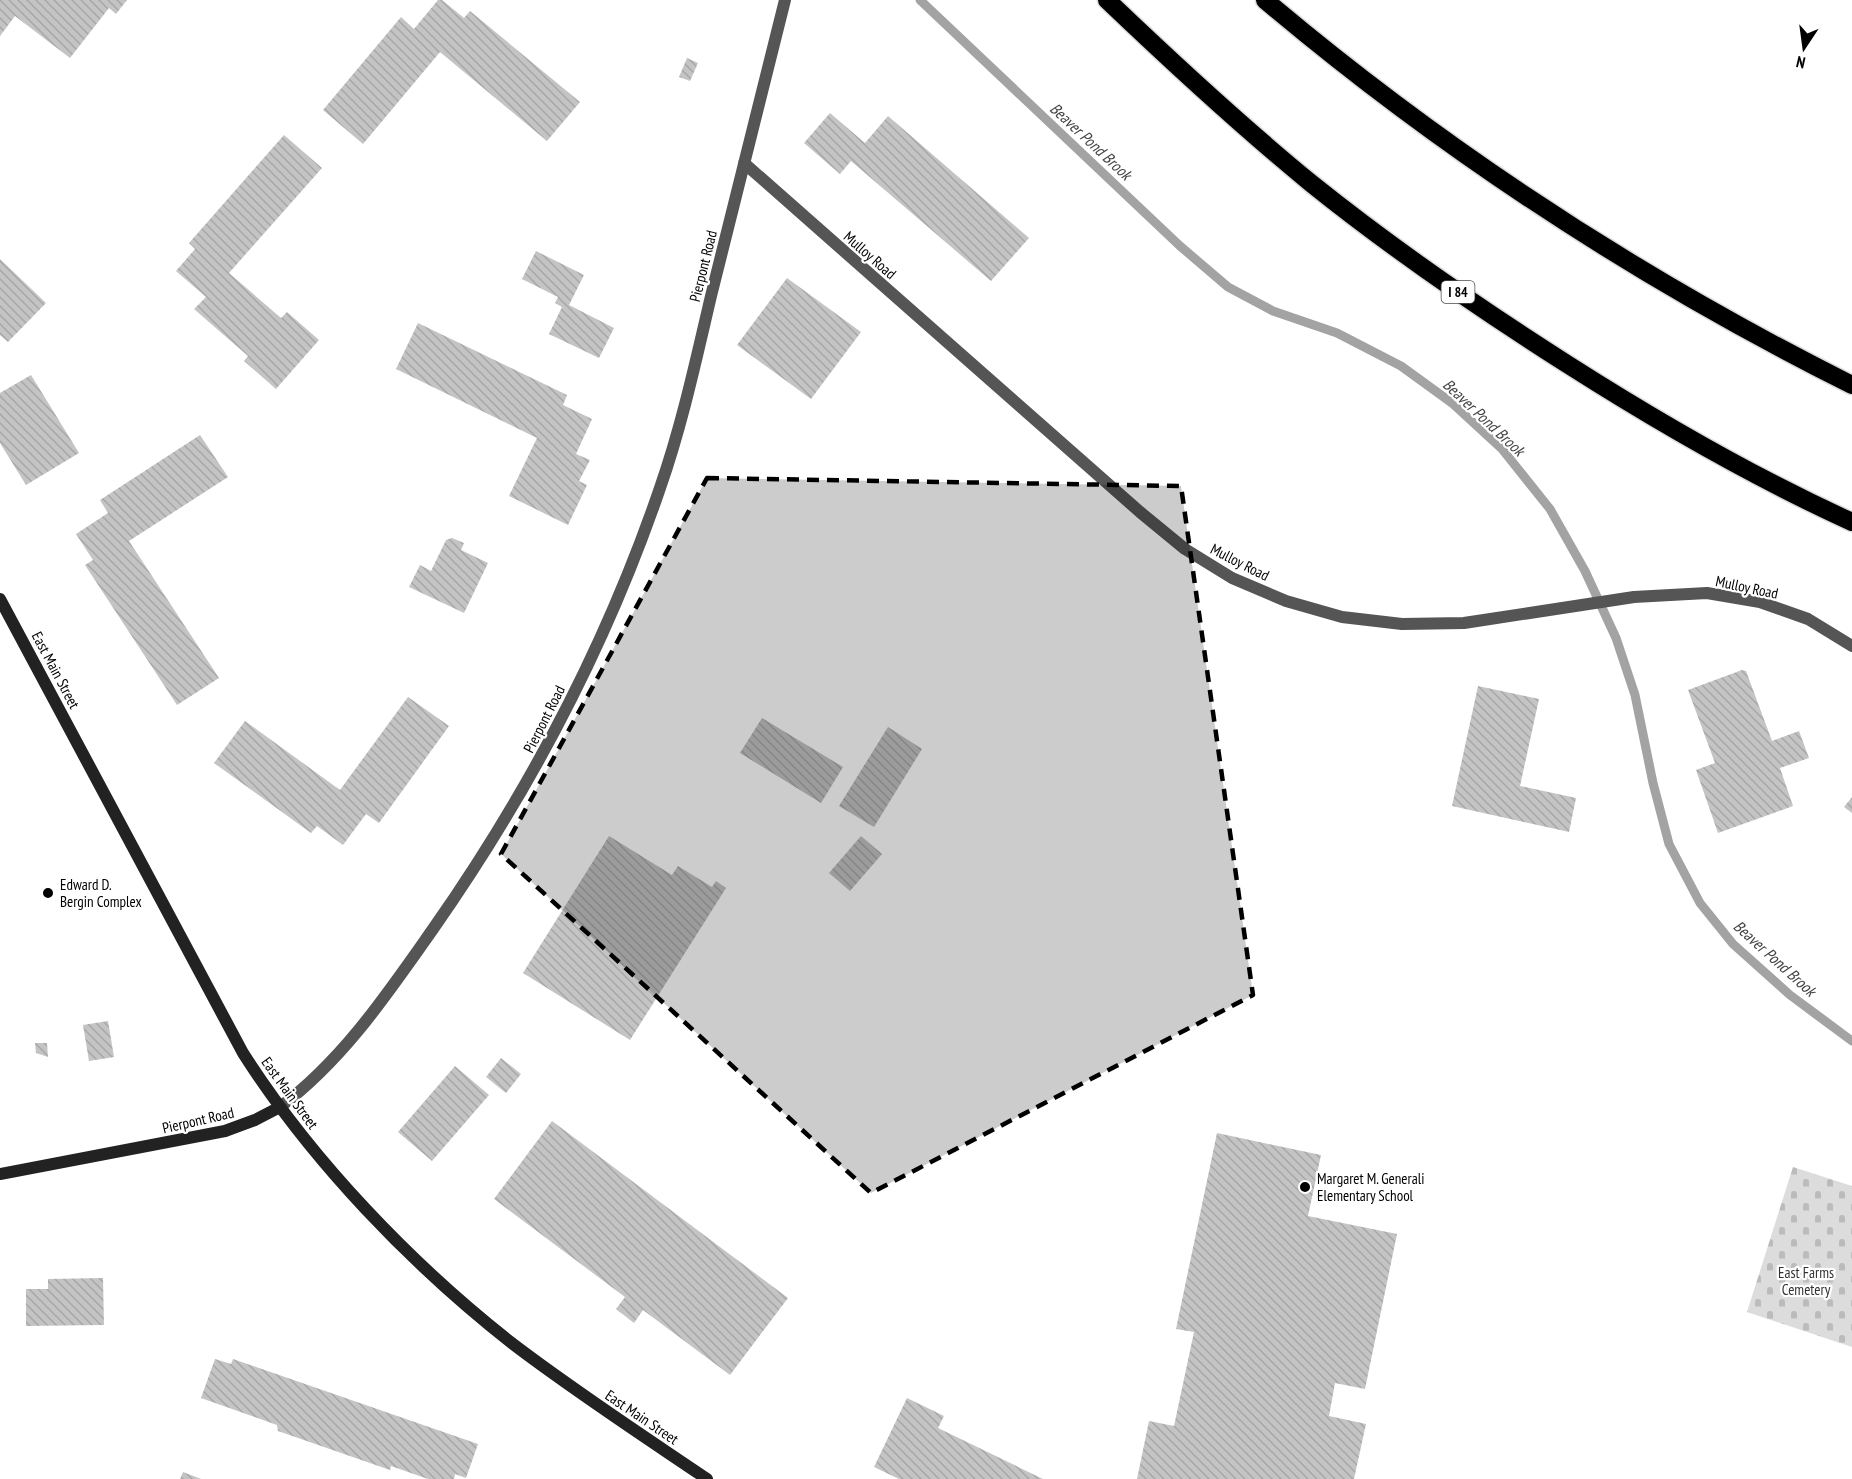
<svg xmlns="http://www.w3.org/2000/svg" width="1852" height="1479" font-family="'PT Sans Narrow',sans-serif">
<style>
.cemetery{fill:url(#cemetery-stones)}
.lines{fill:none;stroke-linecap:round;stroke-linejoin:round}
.stream{stroke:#a3a3a3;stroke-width:9}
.building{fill:url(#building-back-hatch)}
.highway-casing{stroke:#dbdbdb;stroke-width:21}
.street{stroke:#555;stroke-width:12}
.secondary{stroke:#222;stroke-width:12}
.highway{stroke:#000;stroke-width:18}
.marked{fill:#000;fill-opacity:0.2;stroke:#000;stroke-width:4.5;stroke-dasharray:12 8;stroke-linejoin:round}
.poi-dot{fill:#000;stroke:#fff;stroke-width:2}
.labels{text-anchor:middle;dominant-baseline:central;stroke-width:4.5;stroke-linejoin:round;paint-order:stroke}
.shield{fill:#fff;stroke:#4c4c4c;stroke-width:1.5}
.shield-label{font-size:14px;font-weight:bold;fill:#000}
.street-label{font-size:15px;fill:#000;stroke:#fff}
.poi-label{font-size:15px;fill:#000;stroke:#fff;text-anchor:start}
.park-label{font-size:15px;fill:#333;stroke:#fff}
.water-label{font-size:16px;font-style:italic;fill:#444;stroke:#fff}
</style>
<defs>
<pattern id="cemetery-stones" width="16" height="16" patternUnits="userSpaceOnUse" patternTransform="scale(1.5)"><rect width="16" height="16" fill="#dcdcdc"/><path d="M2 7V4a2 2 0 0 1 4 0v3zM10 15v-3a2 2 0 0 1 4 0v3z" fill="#bbb"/></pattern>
<pattern id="building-back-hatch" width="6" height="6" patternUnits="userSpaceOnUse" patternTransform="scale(1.5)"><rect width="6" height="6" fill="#c4c4c4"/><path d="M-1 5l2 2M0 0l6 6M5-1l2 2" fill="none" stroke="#a7a7a7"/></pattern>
</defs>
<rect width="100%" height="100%" fill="#fff"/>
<path class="cemetery" d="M1793,1167l59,19v161l-105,-35z"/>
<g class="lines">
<path class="stream" d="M920,0l260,246 48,41 45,24 64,22 64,33 51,37 50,46 48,60 35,62 31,67 19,57 18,88 16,61 31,59 33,41 57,51 62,46"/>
</g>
<path class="building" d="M0,0h127l-11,14 -7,-6 -39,50 -55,-42 -15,20z
M438,0h4l22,18 6,-7 110,91 -33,39 -107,-89 -77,92 -40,-34 78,-93 13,12z
M687,58l11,5 -8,18 -11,-4z
M830,113l35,30 23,-27 141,122 -38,43 -140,-120 -11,13 -36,-31z
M284,135l38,33 -93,105 52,45 6,-6 32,28 -43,49 -32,-28 4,-5 -54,-47 12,-12 -30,-26 19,-22 -6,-6z
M536,251l48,24 -15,30 45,23 -15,30 -50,-24 13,-27 -7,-4 3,-6 -36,-18z
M0,259l46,44 -38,39 -8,-7z
M787,278l74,54 -50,67 -74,-54z
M418,323l149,72 -4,10 29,14 -16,35 14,6 -11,21 8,4 -19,40 -59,-29 28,-58 -141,-69z
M31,375l48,78 -53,32 -26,-42v-50z
M200,435l28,42 -99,64 90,137 -42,27 -92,-140 8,-5 -17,-26 32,-21 -8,-13z
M452,538l12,5 -3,7 27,13 -24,50 -55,-26 11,-22 11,6 15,-31z
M1742,670l4,1 26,70 27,-10 10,27 -29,10 13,38 -75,27 -22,-63 19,-7 -27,-73z
M1478,686l61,13 -19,87 56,12 -7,34 -117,-26z
M408,697l41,29 -70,97 -13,-9 -23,31 -26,-19 -6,7 -97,-70 31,-42 95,69z
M762,718l81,49 -22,36 -81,-50z
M888,727l34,22 -48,78 -35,-21z
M1852,797v16l-8,-6z
M609,836l63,39 6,-9 34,21 4,-6 10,7 -96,152 -107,-67z
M861,836l21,18 -32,37 -21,-18z
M108,1021l6,36 -25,4 -6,-36z
M35,1043h12l1,14 -12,-4z
M501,1058l20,16 -15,19 -20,-16z
M455,1066l34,29 -57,66 -34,-29z
M552,1121l236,177 -58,77 -87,-65 -9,13 -18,-14 9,-12 -131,-98z
M1217,1133l104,22 -13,61 89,18 -32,155 -30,-6 -6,33 37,8 -12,55h-217l12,-58 25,5 20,-94 -18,-3z
M103,1278l1,47 -78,1v-37h22v-10z
M215,1359l16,5 2,-5 245,85 -12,34 -11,-4 -1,5h-26l-37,-13 -1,4 -112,-39 -1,-6 -76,-27z
M907,1398l37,18 -6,12 105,51h-144l-25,-12z
M183,1472l18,7h-21z"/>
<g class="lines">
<g class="highway-casing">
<path id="highway" d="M1107,0c66,63 134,126 205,184 81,65 167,124 255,180 91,58 186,113 285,158
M1265,0c180,152 377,280 587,385"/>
</g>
<path class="street" d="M744,163l396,349 45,37 47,29 54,23 56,16 60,7 62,-1 170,-26 73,-4 53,9 48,17 44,27
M280,1107c63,-47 108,-114 153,-178 96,-137 173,-283 227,-441 22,-63 36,-128 51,-192 25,-99 49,-198 74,-296"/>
<path class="secondary" d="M0,599l243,454c69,108 169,212 270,291 63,48 129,91 194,135
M0,1174l225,-43 30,-11 25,-13"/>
<use href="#highway" class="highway"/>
</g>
<path class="marked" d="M707,478l474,8 72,509 -382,198 -370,-339z"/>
<g class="poi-dot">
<circle cx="48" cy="893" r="6"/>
<circle cx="1305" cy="1187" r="6"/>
</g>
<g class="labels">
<rect class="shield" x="1441.5" y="281" width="33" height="22" rx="4.5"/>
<g class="shield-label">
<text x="1458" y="292">I 84</text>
</g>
<g class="street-label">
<text transform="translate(870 255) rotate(41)">Mulloy Road</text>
<text transform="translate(703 266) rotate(-76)">Pierpont Road</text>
<text transform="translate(1240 562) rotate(27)">Mulloy Road</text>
<text transform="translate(1747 587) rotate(12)">Mulloy Road</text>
<text transform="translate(56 670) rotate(62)">East Main Street</text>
<text transform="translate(544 719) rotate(-63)">Pierpont Road</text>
<text transform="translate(290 1093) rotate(54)">East Main Street</text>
<text transform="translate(198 1120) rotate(-13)">Pierpont Road</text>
<text transform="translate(642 1417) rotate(34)">East Main Street</text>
</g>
<g class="poi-label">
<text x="60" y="884">Edward D.<tspan x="60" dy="17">Bergin Complex</tspan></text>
<text x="1317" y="1178">Margaret M. Generali<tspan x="1317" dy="17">Elementary School</tspan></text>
</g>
<g class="park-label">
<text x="1806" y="1272">East Farms<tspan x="1806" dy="17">Cemetery</tspan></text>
</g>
<g class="water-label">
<text transform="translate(1091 141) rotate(43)">Beaver Pond Brook</text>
<text transform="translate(1484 417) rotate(43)">Beaver Pond Brook</text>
<text transform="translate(1775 958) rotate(42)">Beaver Pond Brook</text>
</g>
</g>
<g transform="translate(1804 48) rotate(193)" stroke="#ffffff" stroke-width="4.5" paint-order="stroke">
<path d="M0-4.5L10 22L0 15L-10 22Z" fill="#000000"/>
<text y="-9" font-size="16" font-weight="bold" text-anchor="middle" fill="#000000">N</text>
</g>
</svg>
